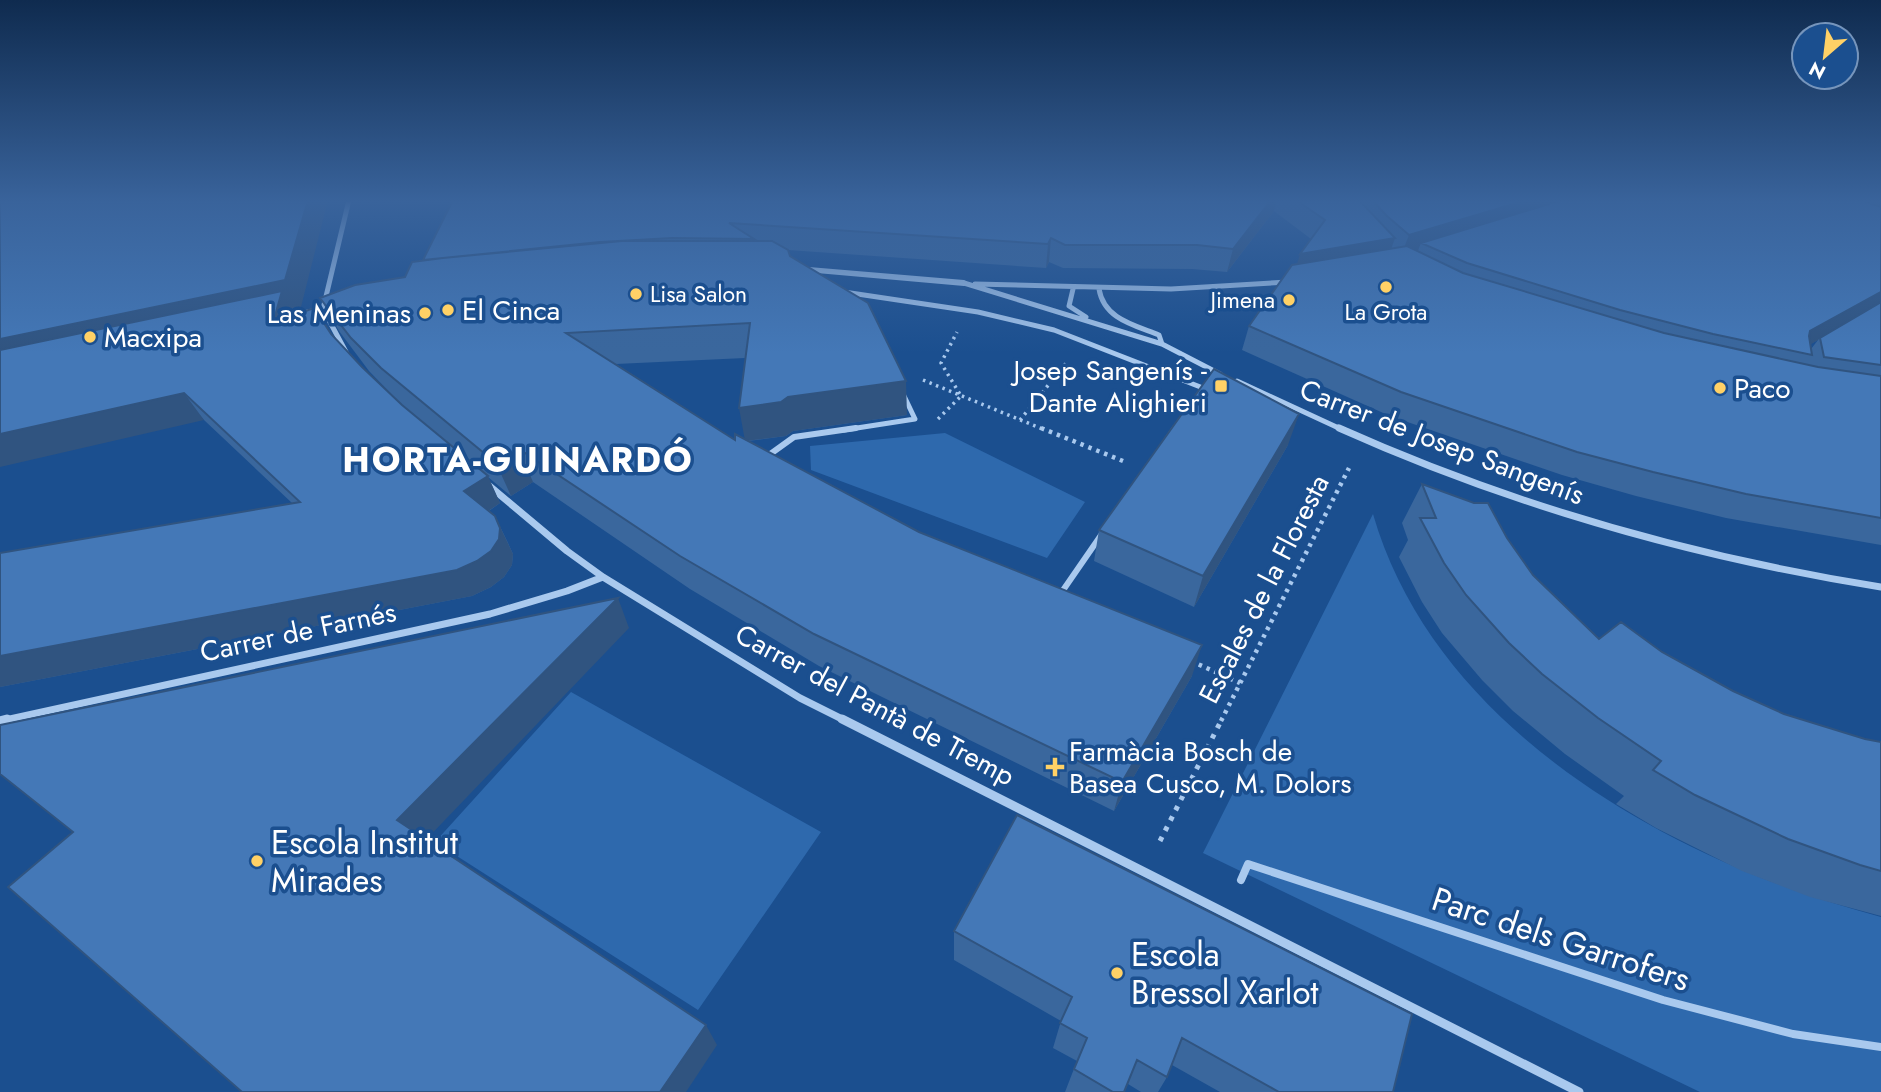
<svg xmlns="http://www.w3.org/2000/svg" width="1881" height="1092" font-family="Jost,sans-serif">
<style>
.green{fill:#2e69ad}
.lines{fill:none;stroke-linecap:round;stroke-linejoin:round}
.path-far2{stroke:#a9c9ee;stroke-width:3.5;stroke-dasharray:2.5 4.5;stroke-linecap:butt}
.path-far1{stroke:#a9c9ee;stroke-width:4.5;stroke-dasharray:3.5 5;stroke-linecap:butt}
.path{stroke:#a9c9ee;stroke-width:5;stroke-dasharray:4.5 7;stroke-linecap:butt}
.pedestrian-far2{stroke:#a9c9ee;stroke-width:5}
.pedestrian-far1{stroke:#a9c9ee;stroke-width:6}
.pedestrian{stroke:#a9c9ee;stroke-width:8}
.minor-far2{stroke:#a9c9ee;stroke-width:5}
.minor-far1{stroke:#a9c9ee;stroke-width:7}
.minor{stroke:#a9c9ee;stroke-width:9}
.tertiary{fill:#a9c9ee;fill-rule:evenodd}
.wall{fill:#3a679d;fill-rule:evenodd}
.shaded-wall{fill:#305480}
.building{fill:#4478b7;stroke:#305480;stroke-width:2}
.poi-dot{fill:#ffd166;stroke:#1b4f8f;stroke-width:2.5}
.labels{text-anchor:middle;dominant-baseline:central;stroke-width:7;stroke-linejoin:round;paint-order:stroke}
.far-poi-label{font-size:23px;fill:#fff;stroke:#1b4f8f;text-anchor:start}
.poi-label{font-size:28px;fill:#fff;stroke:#1b4f8f;text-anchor:start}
.street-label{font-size:28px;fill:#fff;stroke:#1b4f8f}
.near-poi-label{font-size:33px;fill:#fff;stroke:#1b4f8f;text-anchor:start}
.near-street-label{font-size:33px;fill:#fff;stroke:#1b4f8f}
.district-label{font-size:35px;font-weight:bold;letter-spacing:2px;fill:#fff;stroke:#1b4f8f}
</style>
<rect width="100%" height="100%" fill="#1b4f8f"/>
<path class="green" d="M945,433l140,69 -38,56 -236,-88 -1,-24z
M1373,514c63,218 303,349 508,403v175h-181l-497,-239z
M571,692l250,140 -123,178 -263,-168z"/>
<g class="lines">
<path class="path-far2" d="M923,380l122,50
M938,419l23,-23 -20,-33 16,-31
M1020,420l47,-58"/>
<path class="path-far1" d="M1041,428l82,33
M1191,661l49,22
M1221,721l128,-253"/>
<path class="path" d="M1160,841l62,-122"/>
<path class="pedestrian-far2" d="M844,430l71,-11 -41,-86 -77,-48 181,27 76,18 149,58 -29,42"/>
<path class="pedestrian-far1" d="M856,428l-62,9 -43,31 171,92 126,52 127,-184"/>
<path class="pedestrian" d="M1241,880l7,-16 415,136 130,34 88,13"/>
<path class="minor-far2" d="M964,283l198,61 58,30
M975,284l196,5 117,-7
M1073,289l-4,17 17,11
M1099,289c5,30 35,36 60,46l3,9
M346,352l-23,-43 26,-109
M1237,381l106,49"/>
<path class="minor-far1" d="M1339,428c174,78 354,129 542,159
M487,484l80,67 36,26 197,121 46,23
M0,721l490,-107 77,-23 36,-14"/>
<path class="minor" d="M842,719l737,373
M0,721l7,-2"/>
<path class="tertiary" d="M797,266l167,14 5,3 -5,3 -170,-15 -2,-2z
M340,302l5,3 -2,2 -43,10 -5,-3 2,-2z"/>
</g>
<path class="wall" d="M0,200l301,107 -9,1 4,7 35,19 31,33 40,38 53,45 -56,-48 -30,-31 -30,-40 -19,-33 85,-21 18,-16 30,-61h1428v345l-155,-27 -90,-22 -74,-21 -172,-59 -148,-66 7,-24 48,-61 14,-26 -37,-28 -47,61 -35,-3 -129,-1 -14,-6 -3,6 -258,-18 2,6 117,159 -114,16 -7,5 -38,5 444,235 -78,135 -295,-145 -129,-77 -157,-107 -22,14 -23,-19 12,26 -11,8 6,5 13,27 5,11 -1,11 -8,12 -13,10 -19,9 -472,91v-134l292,-50 -88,-83zM1818,340l-7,9 -1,-5zM745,358v81l-10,1 -119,-76z
M1288,445l-94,162 -100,-46 5,-31z
M1422,484l85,54 26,37 66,64 63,13 71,39 51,23 81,25 16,3v174l-71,-19 -68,-26 -86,-43 -40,-24 8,-8 -59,-42 -52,-43 -31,-31 -40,-47 -20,-31 -23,-45 9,-17 -6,-17z
M954,931l439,161h-173l-48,-27 -5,12 -9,15h-17l-13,-8 -4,8h-59l12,-31 -24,-13 8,-27 -107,-61z"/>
<path class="shaded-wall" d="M308,200h20l-27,107 -9,1 6,10 -9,33 -289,20v-32z
M1271,200h6l-3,11 -47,61 6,-23z
M1527,200h65l-171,43 -4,10 -17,5 9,-23z
M1051,238l-2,24 -3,6 2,-24z
M1395,238l-8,23 -94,16 7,-23z
M1881,292v12l-61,34 -2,2 -20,12 12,-21z
M906,381l1,34 -114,16 -7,5 -41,5 -6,-33 49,-11z
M184,393l20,27 -204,47v-33z
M1299,414l-11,31 -94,162 9,-31z
M519,449l14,33 -22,14 -15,-33z
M488,476l12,27 -22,15 -14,-27z
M495,516l18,38 -1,11 -8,12 -13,10 -19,9 -472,91v-31z
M618,598l11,30 -209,218 -23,-26z
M1202,645l-10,31 -78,135 8,-29z
M706,1025l11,20 -31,47h-26z"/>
<path class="building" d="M0,200h308l-23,80 -285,59z
M453,200h818l-38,49 -36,-4h-132l-14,-7 -3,6 -319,-21 25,16 -82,-1 -72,4 -177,18z
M1296,200h63l36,38 -95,16 25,-34z
M1372,200h155l-118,35 -22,-19z
M1562,200h298l21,7v85l-71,39 -1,5 3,19 -99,-21 -93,-24 -153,-47 -46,-20z
M622,241h150l16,9 2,6 78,47 38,78 -118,16 -7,5 -42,6 11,-85 -184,10 169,107v-6l184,98 283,113 -80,137 -308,-148 -134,-78 -161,-107 -23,14 -115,-95 -30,-30 -31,-40 35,-13 50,-8 7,-15 31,-4z
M1407,246l56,27 201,60 154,34 63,9v142l-135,-24 -93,-22 -76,-20 -176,-60 -152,-66 43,-61z
M282,291l-9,32 41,-15 17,26 31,33 40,38 86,71 -24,15 31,25 5,12 -1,11 -8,12 -14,10 -20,9 -457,86v-103l300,-51 -116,-109 -184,41v-84z
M1881,302v63l-57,-8 -4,-19z
M1214,369l85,45 -96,162 -104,-46z
M1422,484l52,19h14l19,35 26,37 66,64 22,-17 41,30 71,39 51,23 81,25 16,3v129l-21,-6 -72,-26 -93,-44 -42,-25 8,-9 -63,-43 -56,-44 -33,-31 -43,-48 -22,-32 -24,-45h16z
M618,598l-221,222 309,205 -46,67h-418l-234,-205 65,-55 -73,-58v-49z
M1017,815l395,199 -19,78h-114l-97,-54 -15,39 -30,-17 -13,32h-11l-39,-23 13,-31 -27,-15 12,-26 -118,-66z"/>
<linearGradient id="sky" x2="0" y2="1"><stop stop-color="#0f2b4f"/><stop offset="0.57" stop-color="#39639b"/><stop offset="1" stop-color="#39639b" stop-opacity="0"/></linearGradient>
<rect width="1881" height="353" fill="url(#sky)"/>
<g class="poi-dot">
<circle cx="1386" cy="287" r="7"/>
<circle cx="636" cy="294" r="7"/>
<circle cx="1289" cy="300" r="7"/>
<circle cx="448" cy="310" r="7"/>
<circle cx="425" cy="313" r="7"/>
<circle cx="90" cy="337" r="7"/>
<rect x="1214" y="379" width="14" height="14" rx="3.5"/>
<circle cx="1720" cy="388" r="7"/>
<path d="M1051.5 756.5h7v7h7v7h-7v7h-7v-7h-7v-7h7z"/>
<circle cx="257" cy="861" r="7"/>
<circle cx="1117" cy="973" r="7"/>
</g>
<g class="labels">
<g class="far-poi-label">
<text x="650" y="294">Lisa Salon</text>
<text x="1275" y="300" text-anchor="end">Jimena</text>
<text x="1386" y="312" text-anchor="middle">La Grota</text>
</g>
<g class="poi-label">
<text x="462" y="310">El Cinca</text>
<text x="411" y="313" text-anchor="end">Las Meninas</text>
<text x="104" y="337">Macxipa</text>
<text x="1207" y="370" text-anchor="end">Josep Sangenís -<tspan x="1207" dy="32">Dante Alighieri</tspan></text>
<text x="1734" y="388">Paco</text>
<text x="1069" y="751">Farmàcia Bosch de<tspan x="1069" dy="32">Basea Cusco, M. Dolors</tspan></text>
</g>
<g class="street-label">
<text transform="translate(1442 442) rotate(21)">Carrer de Josep Sangenís</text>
<text transform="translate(1264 589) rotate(-63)">Escales de la Floresta</text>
<text transform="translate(298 632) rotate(-12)">Carrer de Farnés</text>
<text transform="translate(875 705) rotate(28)">Carrer del Pantà de Tremp</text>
</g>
<g class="near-poi-label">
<text x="271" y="842">Escola Institut<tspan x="271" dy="38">Mirades</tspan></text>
<text x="1131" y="954">Escola<tspan x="1131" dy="38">Bressol Xarlot</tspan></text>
</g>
<g class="near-street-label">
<text transform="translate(1561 939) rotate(18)">Parc dels Garrofers</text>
</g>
<g class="district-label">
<text x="518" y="460">HORTA-GUINARDÓ</text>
</g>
</g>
<g transform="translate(1825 56) rotate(208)"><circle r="33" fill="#1b4f8f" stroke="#7695bc" stroke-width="2"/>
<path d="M0-5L12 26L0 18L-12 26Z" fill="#ffd166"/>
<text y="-10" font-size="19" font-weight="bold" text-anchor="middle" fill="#ffffff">N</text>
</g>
</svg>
